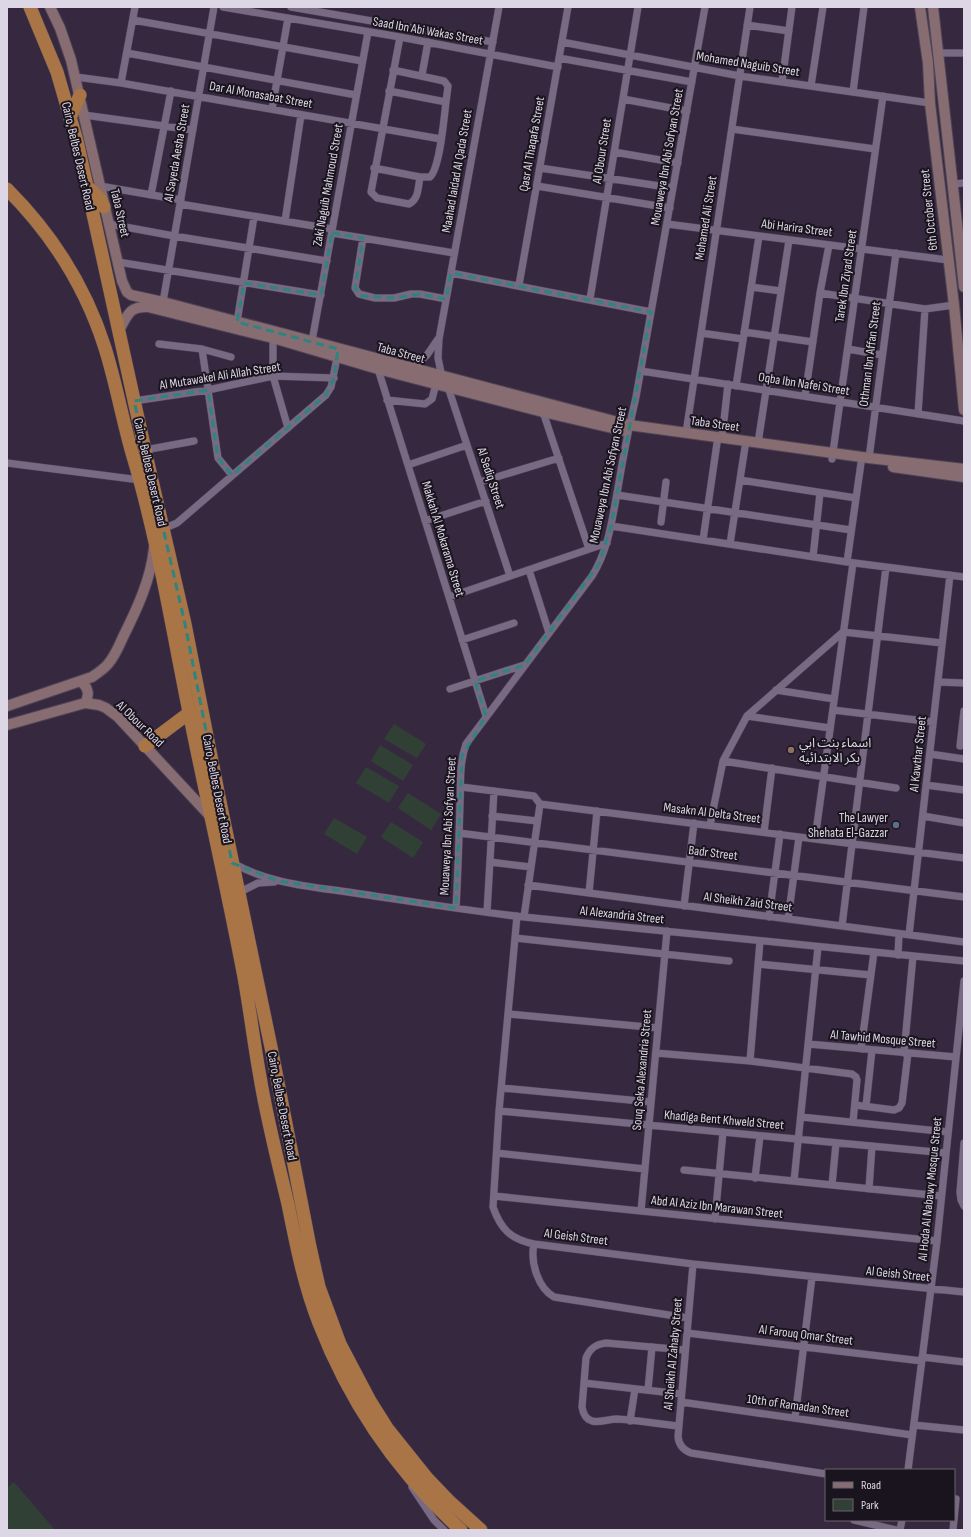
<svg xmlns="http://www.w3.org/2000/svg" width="971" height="1537" font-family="'Sofia Sans Condensed','Noto Sans Arabic',sans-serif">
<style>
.green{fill:#304035}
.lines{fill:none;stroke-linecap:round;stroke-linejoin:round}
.street-casing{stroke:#4f4457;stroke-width:8}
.secondary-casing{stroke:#4f4457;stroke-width:12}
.highway-casing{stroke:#4f4457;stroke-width:14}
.street{stroke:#786a83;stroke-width:7}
.secondary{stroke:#876d71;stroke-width:10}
.highway{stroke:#a97546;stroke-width:13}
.marked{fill:none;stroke:#2e8480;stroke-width:3;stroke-dasharray:8 5;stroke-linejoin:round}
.education-dot{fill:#8d6e63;stroke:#1a141e;stroke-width:1.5}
.service-dot{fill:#5c6f8a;stroke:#1a141e;stroke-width:1.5}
.labels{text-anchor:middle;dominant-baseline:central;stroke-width:4;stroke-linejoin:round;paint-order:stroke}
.street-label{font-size:13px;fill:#ddd6e4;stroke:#1a141e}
.poi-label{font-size:13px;fill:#ddd6e4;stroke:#1a141e;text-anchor:start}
</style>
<rect width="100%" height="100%" fill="#36293f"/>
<path class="green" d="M394,724l32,20 -9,14 -33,-19z
M380,745l33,20 -10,16 -32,-20z
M366,767l33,19 -10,17 -33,-20z
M408,793l33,21 -10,16 -33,-22z
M334,818l33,19 -10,17 -33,-20z
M391,822l32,20 -10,16 -32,-21z
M14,1482l41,48h-48v-42z"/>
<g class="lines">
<g class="street-casing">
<path id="street" d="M223,7l177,30 158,30
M291,7l202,35
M133,20l229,41
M747,25l42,6
M400,37l-29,155 6,6 32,6c10,-5 9,-17 11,-27
M562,42l178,34 190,27
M127,53l229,42
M938,53h26
M559,58l133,24
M393,70l51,11 4,5 -2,16
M422,75l6,-33
M76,77l45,6 320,56
M782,82l10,-75
M121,83l14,-76
M811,86l12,-79
M853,92l11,-85
M623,99l64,12
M272,109l16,-91
M84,115l109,15
M732,129l143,20
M614,152l64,11
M374,168l46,9h10c10,-9 14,-59 16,-75l-57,-11
M540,168l133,20
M953,184l11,-1
M100,186l81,14
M537,186l133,22
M151,195l20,-104
M180,204l152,25
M285,221l16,-106
M109,224l65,12 153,25
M667,224l281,36
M332,233l122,20
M363,238l-8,50 4,6 16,4h19l17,-4h9l26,5
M118,262l203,33
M451,273l200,39
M519,285l49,-278
M751,287l30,4
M820,293l105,16 29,-4
M590,299l48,-292
M163,302l51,-295
M237,322l17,-105
M744,332l69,10
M701,333l42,6
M273,338v38l15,52
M312,341l56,-309
M159,344l43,5 29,8
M202,349l16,109 14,17
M848,349l34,6
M378,369l108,347
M412,369l15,-14 11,-16
M641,371l323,50
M442,377l-4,-19 1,-19 60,-332
M736,386l23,-150
M448,387l62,189
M805,396l15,-103 9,-48
M387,400l38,4 7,-5 4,-15
M134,401l74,-11 65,-14 61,2
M543,412l46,137
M918,414l7,-105
M686,433l64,-426
M722,438l6,-54
M758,443l31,-203
M145,450l49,-9
M869,458l27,-205
M832,459l51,-363
M7,463l133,17
M408,465l59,-20
M740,480l116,18
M480,482l79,-24
M617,495l234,35
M425,521l61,-20
M661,522l5,-40
M162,526h8l7,-3 149,-128 5,-8 7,-34
M611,526l236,36 117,15
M703,540l14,-97
M730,544l15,-97
M813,557l7,-64
M847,562l14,-99
M529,570l20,63
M449,597l158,-54
M462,640l52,-17
M938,682l26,1
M450,689l74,-24
M776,690l58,9
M833,710l100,12
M747,716l83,12
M960,746l4,-35
M930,754l34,5
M723,761l173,27
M926,785l38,5
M461,787l73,9 6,8 424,54
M492,816l45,5
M923,816l41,7
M710,825l13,-64 24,-45 96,-84 99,11
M764,832l8,-64
M459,833l505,64
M815,839l38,-276
M490,862l41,5
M233,863c38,22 85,24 128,31 54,8 108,17 163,23l440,44
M528,885l436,57
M238,893l20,-10 16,-1
M589,893l8,-82
M684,906l10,-83
M456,908c2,-34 3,-69 4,-104 1,-21 -1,-40 6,-60l126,-168c17,-27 20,-57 26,-88 5,-31 11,-61 18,-91l69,-390
M487,912l7,-121
M517,916l-18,195 -6,96c8,23 18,32 41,37l159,20 271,28
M524,917l16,-113
M769,917l11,-83
M788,919l11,-82
M842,926l44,-359
M909,935l41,-360
M515,938l214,23
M898,955l1,-21
M758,964l113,11
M509,1014l149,14
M808,1044l148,13
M861,1049l13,-97
M656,1053l94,8 102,13 4,3 1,3 -4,42
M904,1053l9,-97
M750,1061l10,-120
M502,1088l149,14
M855,1105l39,5 5,-2 3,-5 6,-50
M866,1106l6,-56
M499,1111l447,42
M801,1117l147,15
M964,1143l-4,49 1,8 3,6
M497,1153l148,16
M684,1170l257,26
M755,1178l5,-42
M794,1181l24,-234
M832,1185l4,-42
M869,1189l3,-43
M494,1196l443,45
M641,1211l26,-280
M715,1219l8,-87
M534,1244c-4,18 4,44 20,53l134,21
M693,1264l-15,173c1,8 5,13 13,16l135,21
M687,1333l235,28
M922,1357l42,5
M584,1383l97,11
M648,1390l4,-43
M681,1402l231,33
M795,1418l17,-141
M630,1421l5,-32
M914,1425l50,5
M678,1426c-20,-2 -41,-6 -61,-7 -8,0 -17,4 -25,2 -7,-2 -9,-8 -10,-14l4,-49c4,-10 10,-14 20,-15l79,7
M908,1470l29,-229 27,-260
M412,1487l22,33 10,10
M854,1520l42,10
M900,1530l2,-10
M953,1530l3,-31"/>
</g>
<g class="secondary-casing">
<path id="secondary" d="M50,7l10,21 11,32 51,221 5,11 4,3 32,7 466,123 240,33 95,11
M920,7l8,56 2,40 24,202 10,105
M933,7l31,280
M119,330c9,-15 10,-24 29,-23l125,31 105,31 165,43 82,19
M893,467l71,10
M81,682c7,5 9,13 4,21
M7,706l85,-29c6,-4 12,-8 16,-13 7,-8 11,-18 15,-27 14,-28 28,-58 31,-89
M7,725l78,-22 14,2 7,3 12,9 92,99"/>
</g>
<g class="highway-casing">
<path id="highway" d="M30,7l27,65 20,69 68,309 40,174 34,173 53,255 38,195 9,40 21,57 30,57 17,27 40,50 22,23 32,29
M70,118l10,-23
M86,185l14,14 4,8
M7,189c45,45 79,99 98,159 11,35 17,70 27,105 25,83 39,169 56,254 18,90 39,180 56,270 6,33 10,67 16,100 7,43 18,85 28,127 8,40 16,81 31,119 31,80 78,149 142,207
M145,746l44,-33"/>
</g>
<use href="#street" class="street"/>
<use href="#secondary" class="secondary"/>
<use href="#highway" class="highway"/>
</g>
<path class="marked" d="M332,233l31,5 -8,50 7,8 32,2 26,-4 26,5 5,-26 200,39 -40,214 -12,38 -74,101 -50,16 11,35 -24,40 -6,152 -178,-27 -46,-18 -47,-239 -51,-223 74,-11 10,68 14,17 94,-80 8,-17 4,-29 -101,-27 7,-39 77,12z"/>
<circle class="education-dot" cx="791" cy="750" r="4"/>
<circle class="service-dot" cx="896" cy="825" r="4"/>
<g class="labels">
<g class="street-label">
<text transform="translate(428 31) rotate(10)">Saad Ibn Abi Wakas Street</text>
<text transform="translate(748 64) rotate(9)">Mohamed Naguib Street</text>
<text transform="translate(261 95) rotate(10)">Dar Al Monasabat Street</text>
<text transform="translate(532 144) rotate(-80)">Qasr Al Thaqafa Street</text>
<text transform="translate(602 151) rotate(-81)">Al Obour Street</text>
<text transform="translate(177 153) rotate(-80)">Al Sayeda Aesha Street</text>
<text transform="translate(78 156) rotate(77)">Cairo, Belbes Desert Road</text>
<text transform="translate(667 157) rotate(-80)">Mouaweya Ibn Abi Sofyan Street</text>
<text transform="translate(457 171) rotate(-80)">Maahad Iaidad Al Qada Street</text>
<text transform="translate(328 185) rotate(-80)">Zaki Naguib Mahmoud Street</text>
<text transform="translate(929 210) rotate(-96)">6th October Street</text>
<text transform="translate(120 213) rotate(77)">Taba Street</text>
<text transform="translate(706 218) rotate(-81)">Mohamed Ali Street</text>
<text transform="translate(797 228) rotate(7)">Abi Harira Street</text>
<text transform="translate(846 276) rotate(-82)">Tarek Ibn Ziyad Street</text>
<text transform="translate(401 353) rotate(15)">Taba Street</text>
<text transform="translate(870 354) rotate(-83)">Othman Ibn Affan Street</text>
<text transform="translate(220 376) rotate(-9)">Al Mutawakel Ali Allah Street</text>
<text transform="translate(804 384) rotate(9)">Oqba Ibn Nafei Street</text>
<text transform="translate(715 424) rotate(8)">Taba Street</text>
<text transform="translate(150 472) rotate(77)">Cairo, Belbes Desert Road</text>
<text transform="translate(608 475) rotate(-78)">Mouaweya Ibn Abi Sofyan Street</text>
<text transform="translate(491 478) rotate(72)">Al Sediq Street</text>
<text transform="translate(443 539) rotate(73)">Makkah Al Mokarama Street</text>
<text transform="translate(140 724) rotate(44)">Al Obour Road</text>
<text transform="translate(918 754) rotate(-84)">Al Kawthar Street</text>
<text transform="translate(217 789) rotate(79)">Cairo, Belbes Desert Road</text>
<text transform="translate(712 813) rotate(7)">Masakn Al Delta Street</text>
<text transform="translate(448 826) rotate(-87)">Mouaweya Ibn Abi Sofyan Street</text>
<text transform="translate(713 853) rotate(7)">Badr Street</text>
<text transform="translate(748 902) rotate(7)">Al Sheikh Zaid Street</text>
<text transform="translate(622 915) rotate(6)">Al Alexandria Street</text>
<text transform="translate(883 1039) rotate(5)">Al Tawhid Mosque Street</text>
<text transform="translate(642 1070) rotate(-85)">Souq Seka Alexandria Street</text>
<text transform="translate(282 1106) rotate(79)">Cairo, Belbes Desert Road</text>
<text transform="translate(724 1120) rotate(5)">Khadiga Bent Khweld Street</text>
<text transform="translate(930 1189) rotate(-84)">Al Hoda Al Nabawy Mosque Street</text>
<text transform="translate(717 1207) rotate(6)">Abd Al Aziz Ibn Marawan Street</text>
<text transform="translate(576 1237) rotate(7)">Al Geish Street</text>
<text transform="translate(898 1274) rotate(6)">Al Geish Street</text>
<text transform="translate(806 1335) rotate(7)">Al Farouq Omar Street</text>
<text transform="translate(673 1354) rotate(-85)">Al Sheikh Al Zahaby Street</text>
<text transform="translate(798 1406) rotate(8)">10th of Ramadan Street</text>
</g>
<g class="poi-label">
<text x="799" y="743">اسماء بنت ابي<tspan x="799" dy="15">بكر الابتدائيه</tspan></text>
<text x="888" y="818" text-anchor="end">The Lawyer<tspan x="888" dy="15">Shehata El-Gazzar</tspan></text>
</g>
</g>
<rect width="971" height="1537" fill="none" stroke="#ddd6e4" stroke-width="16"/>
<rect x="825" y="1469" width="130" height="52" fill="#1a141e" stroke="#68626d"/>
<rect x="833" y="1482" width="20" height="6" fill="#876d71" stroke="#68626d"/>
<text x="861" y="1489" font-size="12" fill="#ddd6e4">Road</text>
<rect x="833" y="1499" width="20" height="12" fill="#304035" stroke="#68626d"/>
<text x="861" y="1509" font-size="12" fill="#ddd6e4">Park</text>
</svg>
